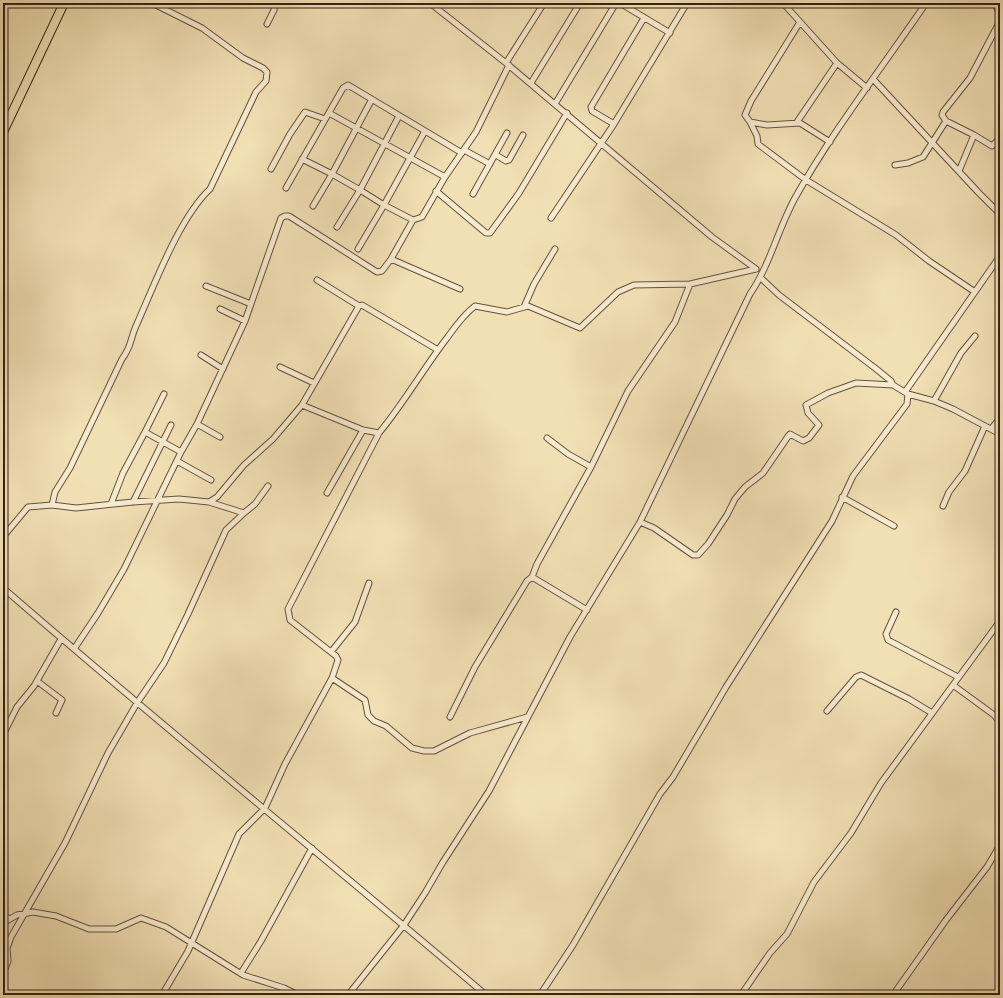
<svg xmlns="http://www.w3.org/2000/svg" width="1003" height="998" font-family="'IM FELL English',serif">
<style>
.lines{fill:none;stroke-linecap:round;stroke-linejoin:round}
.minor-casing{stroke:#65513e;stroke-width:7}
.primary-casing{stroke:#362117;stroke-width:10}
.minor{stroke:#f7ebcf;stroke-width:5}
.primary{stroke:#f2e0b5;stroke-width:8}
</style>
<rect width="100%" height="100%" fill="#f2e0b5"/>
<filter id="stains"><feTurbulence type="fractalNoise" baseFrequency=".005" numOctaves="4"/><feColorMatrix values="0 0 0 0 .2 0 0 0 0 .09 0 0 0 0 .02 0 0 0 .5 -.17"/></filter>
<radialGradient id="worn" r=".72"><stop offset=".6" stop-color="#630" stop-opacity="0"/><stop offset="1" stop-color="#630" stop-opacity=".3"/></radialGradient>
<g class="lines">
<g class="minor-casing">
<path id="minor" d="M430,3l76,60 206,174 44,32
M620,3l50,30
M783,3l54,60 30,25
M999,3l-2,5 3,8
M267,24l7,-14 1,-7
M506,63l38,-60
M873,79l105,113 22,22
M531,83l49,-80
M555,104l61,-101
M329,113l116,64
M946,121l28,14 -15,36
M750,122l-5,-7 6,-14 49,-79
M797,122l40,-59
M614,124l-22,-13 -1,-4 53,-89
M974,135l18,11 8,-8
M830,142l-30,-19 -33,2 -17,-3 7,14 1,8 48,36 90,55 33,26 46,31
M464,150l26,14
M496,155l10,6 3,-1 14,-25
M302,159l30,15 40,-75
M895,165l13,-2 15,-6 23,-36 -4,-6 1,-3 27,-34 30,-57
M271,169l19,-35 15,-22 20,7
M286,188l57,-100 5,-3 114,68
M436,191l50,42h4l29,-40 48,-80
M473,194l34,-61
M313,206l19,-32 28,16 39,-74
M551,218l63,-94 73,-121
M337,227l23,-37 24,15 41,-74
M358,249l26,-44 29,15 9,-3 23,-40 31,-45 33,-67
M391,259l69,30
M761,278l18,17 96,73 16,13 2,4 15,9 26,7 19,8 47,25
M317,280l42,26 3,-1 76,45
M206,286l45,18
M524,307l10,-23 21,-35
M220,309l25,12
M201,355l22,14
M280,367l34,16
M905,392l95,-136
M934,401l27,-48 14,-17
M302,405l57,-99
M197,424l23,13
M991,429l9,-11
M145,432l19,-38
M547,438l21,16 23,13
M177,461l34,19
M327,493l36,-63
M842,497l52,29
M133,502l38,-77
M111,504l12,-31 22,-41 36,20
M52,505l3,-13 15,-24 52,-109c10,-13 8,-20 14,-33 18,-40 43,-108 74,-137l46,-97 10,-11 1,-9 -4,-4 -20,-10 -41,-30 -50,-25
M943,506l6,-14 16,-21 20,-45
M244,513l11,-9 13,-18
M640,522l14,6 39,27h5l10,-11 19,-29 8,-16 10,-12 18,-14 26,-38 1,-1 13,7 6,-3 10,-13 -11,-12 -2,-8 22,-12 28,-10 37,2
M3,537l25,-30 24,-2 24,3 57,-6 46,-3 30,3 8,-5 27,-32 29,-26 29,-34 61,25 16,3c25,-30 44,-64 68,-95 8,-11 16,-23 28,-32l32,6 21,-6 52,22 38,-36 16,-7 56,-1 66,-15
M532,577l5,-13 54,-97 37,-76 47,-69 15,-38
M3,588c159,138 323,271 483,407
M896,612l-10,22 2,6 70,37
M74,649l24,-36 26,-44 57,-117 16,-28 48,-103 36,-103 4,-2h4l88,56 5,-1 9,-12 22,-39
M331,652l24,-30 14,-39
M332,678l33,22 3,15 6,6 12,5 26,22 12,3h10l36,-18 57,-16
M37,681l25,19 -6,13
M953,685l41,30 6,7
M827,711l29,-34 5,-2 48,24 23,14
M450,717l25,-50 52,-86 5,-4 55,33
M3,735l14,-28 17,-21 27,-47
M3,915l7,4
M3,923l14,-8 16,-3 23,4 33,13h27l25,-11 25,9 77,48 41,13 14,7
M241,973l20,-32 51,-93
M3,974l5,-13 -1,-13 4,-11 54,-94 43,-90 29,-50 27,-40 24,-49 38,-84 18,-17 -35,-11
M162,995l26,-44 51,-117 26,-26 20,-44 47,-86 6,-18 -2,-4 -46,-36 -2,-11 91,-176
M348,995l56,-70 21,-32 18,-31 46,-71 81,-154 70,-115 110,-228c20,-29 28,-65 45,-96 38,-68 87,-130 131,-195
M540,995l33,-50 87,-151 13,-17 53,-90 106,-166 21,-45 54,-72 1,-10
M741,995l29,-42 17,-19 27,-52 37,-49 30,-50 119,-162
M893,995l53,-75 41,-53 13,-22"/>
</g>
<g class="primary-casing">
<path id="primary" d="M3,132l61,-129"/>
</g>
<use href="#minor" class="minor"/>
<use href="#primary" class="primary"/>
</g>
<rect width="1003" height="998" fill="none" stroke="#f2e0b5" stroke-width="16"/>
<rect x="4" y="4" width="995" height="990" fill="none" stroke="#362117" stroke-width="2"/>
<rect x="8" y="8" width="987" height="982" fill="none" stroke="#362117"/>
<rect width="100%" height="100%" filter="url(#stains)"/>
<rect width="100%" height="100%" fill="url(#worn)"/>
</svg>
